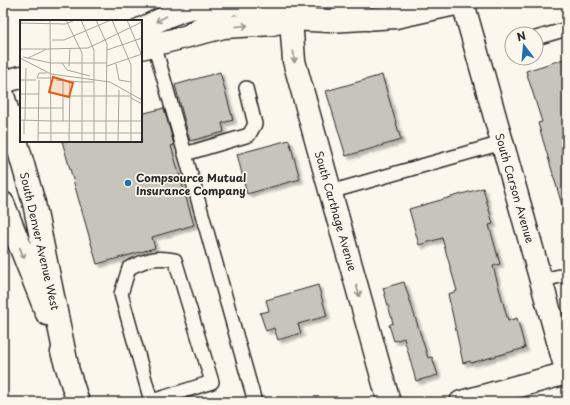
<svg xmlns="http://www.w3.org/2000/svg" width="570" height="405" font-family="'Playpen Sans',sans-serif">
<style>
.building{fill:#c7c4bc;stroke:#2b2b2b;filter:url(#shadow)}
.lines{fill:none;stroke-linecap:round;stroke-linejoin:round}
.service-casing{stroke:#2b2b2b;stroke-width:16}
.minor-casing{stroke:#2b2b2b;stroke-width:25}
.secondary-casing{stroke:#2b2b2b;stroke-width:25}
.primary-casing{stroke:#2b2b2b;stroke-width:25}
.motorway-casing{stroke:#2b2b2b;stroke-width:25}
.service{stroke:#fbf7ec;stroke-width:13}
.minor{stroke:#fbf7ec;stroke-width:22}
.secondary{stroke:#fbf7ec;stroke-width:22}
.primary{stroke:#fbf7ec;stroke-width:22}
.motorway{stroke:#fbf7ec;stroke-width:22}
.oneway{stroke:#93918c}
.poi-dot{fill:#1f6fb2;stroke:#fbf7ec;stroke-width:1.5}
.labels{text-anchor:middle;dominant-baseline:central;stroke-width:3.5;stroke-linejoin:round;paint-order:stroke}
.poi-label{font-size:11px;font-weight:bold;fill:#2b2b2b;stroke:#fbf7ec;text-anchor:start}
.street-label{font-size:11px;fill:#2b2b2b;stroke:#fbf7ec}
.inset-road{fill:none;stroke:#a8a59f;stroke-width:1}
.view{fill:#e8590c;fill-opacity:0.15;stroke:#e8590c;stroke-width:2}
.inset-edge{fill:none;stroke:#2b2b2b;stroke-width:2}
</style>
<defs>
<filter id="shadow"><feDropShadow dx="3.5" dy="3.5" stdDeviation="1" flood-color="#0004"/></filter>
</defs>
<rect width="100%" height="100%" fill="#fbf7ec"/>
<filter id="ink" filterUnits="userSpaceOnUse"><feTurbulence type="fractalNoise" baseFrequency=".025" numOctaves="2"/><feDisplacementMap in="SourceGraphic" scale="8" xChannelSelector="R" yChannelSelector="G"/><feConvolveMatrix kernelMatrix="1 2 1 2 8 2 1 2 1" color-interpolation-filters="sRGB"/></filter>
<g filter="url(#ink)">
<path class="building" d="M567,58v146l-5,1 -24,-82 4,-1 -16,-51z
M220,72l13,48 -11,3 2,9 -34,9 -15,-56z
M382,75l19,65 -55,16 -20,-65z
M164,108l10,37 -3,1 23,79 -42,12 3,11 -58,16 -35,-123h79v-27z
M289,140l11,39 -53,15 -10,-40z
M483,188l10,36 -4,1 11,39 -7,2 15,55 9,-3 8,30 -54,15 -1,-2 -7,2 -15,-69 9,-3 -15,-53 -23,7 -10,-36z
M404,282l24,76 4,-1 6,18 -22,6 -12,-43 -10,3 -5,-16 4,-2 -10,-35z
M318,285l9,31 -29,8 3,9 -23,7 -4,-12 -8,3 -6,-18 9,-2 -3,-11z"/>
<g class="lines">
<g class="service-casing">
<path id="service" d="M536,38l31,-9
M154,44l101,358
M185,154l64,-19 6,-11 -9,-36
M330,192l172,-49
M541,281l26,-7
M149,402l63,-20 -37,-122c-20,-4 -29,0 -46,8l-8,26 30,107"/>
</g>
<g class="minor-casing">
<path id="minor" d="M463,3l104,370
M291,19l3,42 95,341
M461,402l106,-29"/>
</g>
<g class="secondary-casing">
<path id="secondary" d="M232,3l28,4 31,12
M141,29c33,-16 46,-24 84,-26
M141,48l83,-21 48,-3 19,-5 39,2 66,-4 64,-14
M3,82l18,-5"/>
</g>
<g class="primary-casing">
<path id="primary" d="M3,95l31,108 33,162
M3,203l44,111
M62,352l16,50"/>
</g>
<g class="motorway-casing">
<path id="motorway" d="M345,3l4,5 19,11
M190,35l18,-12 22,-20"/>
</g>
<use href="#service" class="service"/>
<use href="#minor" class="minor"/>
<use href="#secondary" class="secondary"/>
<use href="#primary" class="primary"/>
<use href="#motorway" class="motorway"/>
</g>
<defs><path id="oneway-shaft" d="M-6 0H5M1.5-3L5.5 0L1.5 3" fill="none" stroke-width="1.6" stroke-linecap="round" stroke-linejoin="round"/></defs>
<g class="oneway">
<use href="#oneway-shaft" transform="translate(161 19) rotate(152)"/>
<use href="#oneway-shaft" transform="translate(242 26) rotate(-5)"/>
<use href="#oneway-shaft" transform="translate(294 57) rotate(84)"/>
<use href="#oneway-shaft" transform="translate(22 253) rotate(68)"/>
<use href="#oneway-shaft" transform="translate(358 291) rotate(74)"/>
</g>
</g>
<circle class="poi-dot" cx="128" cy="183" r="4"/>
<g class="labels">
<g class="poi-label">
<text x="136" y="177">Compsource Mutual<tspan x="136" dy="13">Insurance Company</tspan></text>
</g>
<g class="street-label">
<text transform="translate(515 188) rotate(74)">South Carson Avenue</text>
<text transform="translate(336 211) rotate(74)">South Carthage Avenue</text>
<text transform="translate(40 241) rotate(77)">South Denver Avenue West</text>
</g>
</g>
<g transform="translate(20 20)">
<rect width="122" height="122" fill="#fbf7ec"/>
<path class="inset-road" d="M30,0l1,122M61,0l13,30v92M76,0l11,24 -1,77M92,0l19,45v77M107,0l15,36M0,3l46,1 9,-4M32,20h12l47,-20M0,29h26M87,30l35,-12M3,37l28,6M0,38l31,16 59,8 32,18M8,38l19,-9 41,-1 54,-26M31,43h56M42,43l5,7 23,6M96,44l3,16 12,2M49,46l1,-18M87,46l35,-12M27,53h-8l-2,5h14M0,60h16M36,60l26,2v-29l-16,-33M0,74h19M43,76h68M111,78l11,6M0,88h43M0,100l31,1M5,100l1,-52M31,101h91M43,101v-40M86,101v21M18,113h104M4,114v-14M18,122l1,-62M49,122l1,-60M62,122v-60h12M98,122l1,-52"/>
<path class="view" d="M33,57l20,6 -4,14 -20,-5z"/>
<rect width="122" height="122" class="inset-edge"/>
</g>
<rect width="570" height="405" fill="none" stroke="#fbf7ec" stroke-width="16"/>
<rect x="8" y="8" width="554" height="389" fill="none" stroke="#2b2b2b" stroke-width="1.5" filter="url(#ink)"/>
<g transform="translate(524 46) rotate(344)"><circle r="19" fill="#fbf7ec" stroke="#a8a59f"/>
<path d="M0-3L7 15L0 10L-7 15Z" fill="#1f6fb2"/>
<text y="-6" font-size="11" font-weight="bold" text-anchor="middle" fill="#2b2b2b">N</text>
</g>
</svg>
